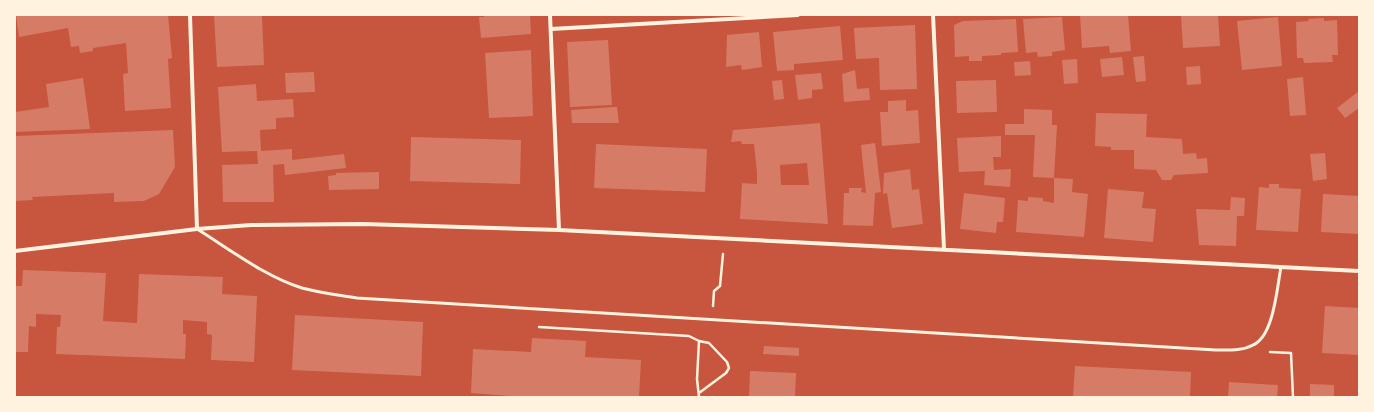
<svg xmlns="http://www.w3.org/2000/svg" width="1374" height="412" font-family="'DM Sans',sans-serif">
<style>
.building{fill:#d67c66;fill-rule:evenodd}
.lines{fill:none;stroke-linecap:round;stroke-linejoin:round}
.path{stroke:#fff3e0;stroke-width:2.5}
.service{stroke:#fff3e0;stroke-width:3}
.minor{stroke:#fff3e0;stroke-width:4}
</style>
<rect width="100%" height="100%" fill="#c8553d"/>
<path class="building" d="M16,15h152l4,43 -4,1 3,49 -46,3 -2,-37 5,-1 -2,-30 -33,5v3l-13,2 -1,-7 -8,1 -3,-19 -49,9z
M214,15h48l2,50 -47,2z
M484,15h46l1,19 -50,4 -2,-21h5z
M1080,15h48l3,36 -21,2 -1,-7 -27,2z
M1181,15h37l2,31 -37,2z
M1062,17l3,33 -13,2v4l-14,1 -1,-5 -11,1 -3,-34z
M1278,17l4,49 -40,4 -5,-49z
M1324,18v3l13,-1 1,35h-6l1,7 -29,1 -1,-5h-6l-1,-36 13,-1 -1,-2z
M1016,19l2,33 -17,1v2l-19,1v5h-13v-5l-14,1 -1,-32 9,-4z
M915,25l2,64 -37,1 -1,-32 -23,1 -2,-31z
M840,26l3,34 -49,4v6l-17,1 -4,-39z
M759,32l3,35 -20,3 -1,-5 -15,2 1,-32z
M608,40l4,65 -42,2 -3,-65z
M531,50l2,66 -44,2 -4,-65z
M1144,56l2,25 -10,1 -3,-25z
M1122,57l2,18 -22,2 -2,-18z
M1077,59l1,24 -14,1 -2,-24z
M1030,61l1,14 -16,1 -1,-14z
M1200,66l1,18 -14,1 -1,-18z
M855,70l2,19 12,-1 1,12 -26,2 -2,-28z
M314,72l1,20 -29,1 -1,-20z
M821,73l2,16 -11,1v8l-14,2 -3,-25z
M1303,77l3,38 -16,1 -3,-37z
M83,78l7,51 -75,3v-20l34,-5 -3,-23z
M782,80l2,19 -10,1 -2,-19z
M996,80l1,32 -40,1 -1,-32z
M256,84l1,17 36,-2 1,18 -18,1v11l-16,1 1,21 31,-2v11l52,-6 2,14 -61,7 -1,-11 -11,1 1,37h-51l-1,-37 36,-1 -1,-13 -35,1 -4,-65z
M1359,91v17l-14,10 -8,-10z
M906,100v11l12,-1 2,33 -38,3 -2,-34h8v-11z
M613,107h4l2,16h-47l-1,-13z
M1024,109l28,1v15h5l-3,53 -21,-1 2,-42h-30v-11h19z
M1096,113l51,1 -1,23 36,2 1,15 13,-1 1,6 10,-1 1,15 -34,2 -3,5h-9l-6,-10 -22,-1v-19h-23v-3l-16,-1z
M820,123l8,101 -88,-5 2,-36 15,1v-12l-3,-28h-12l-1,-3 -10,1 2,-12zM807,163l2,22h-28l-1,-20z
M173,130l2,37 -16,27 -15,7 -30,1v-9l-82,4 1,3 -18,1v-65z
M1001,136v21h-8l1,13 17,-1 -1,18 -26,-2 1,-14 -26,1 -2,-34z
M411,137l110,3 -1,44 -110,-3z
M875,143l6,49 -6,1 -2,33 -30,-1 1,-32h5v-5h13l-1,4 5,1 -5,-48z
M596,144l111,5 -2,43 -111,-4z
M1325,153l2,26 -14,2 -3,-27z
M910,169l2,21 7,-1 4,35 -31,4 -5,-35 -4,1 1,-21z
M379,172v17l-50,1 -1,-14 8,-1v-2z
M1054,178l19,1 -1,13 16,2 -4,43 -68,-5 2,-32 10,1v-4l15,1v3l11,2z
M1269,184h10v4l22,1 -3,43 -42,-2 3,-43 10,1z
M1108,189l36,3 -2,16 14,1 -3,33 -49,-4z
M964,193l41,5 -2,24h-6l-1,11 -36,-4z
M1323,194l36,2v38l-38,-2z
M1231,197l14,1 -1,18h-7l-1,30 -37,-1 -3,-36 34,1z
M23,270l83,3 -3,48 34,2 2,-49 84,3 -1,17 35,2 -3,66 -43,-2 1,-25 -5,-1v-12l-24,-2v14h3l-1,25 -129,-5 1,-27h3l1,-12 -25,-1v13l-7,-1 -1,26h-13v-66h7z
M1325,306l34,2v47l-37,-2z
M295,315l128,7 -2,54 -129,-6z
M532,338l54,3 -1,16 56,3 -2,37h-114l-54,-4 2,-44 58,3z
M764,346l35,2v8l-36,-2z
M1075,366l116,6 -1,25h-117z
M750,371l46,2 -1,24h-46z
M1229,382l49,3 -1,12h-49z
M1310,384l24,1v12h-24z"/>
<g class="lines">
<path class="path" d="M713,306l1,-15 6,-5 3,-32
M539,327l150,9 10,5
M1270,352l21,1 2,44
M699,397l-2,-18 2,-38 10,2 18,19 2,6 -3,5 -27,20"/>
<path class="service" d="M197,229c34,21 67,47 105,59 18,5 37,7 55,10l859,52c13,0 26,1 37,-5 21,-9 24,-58 28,-78"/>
<path class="minor" d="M190,15l7,214
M550,15l9,215
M933,15l11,234
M551,29l247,-14
M15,251l182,-22 54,-4 112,-1 196,6 800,41"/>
</g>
<rect width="1374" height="412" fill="none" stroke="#fff3e0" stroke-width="32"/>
</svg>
